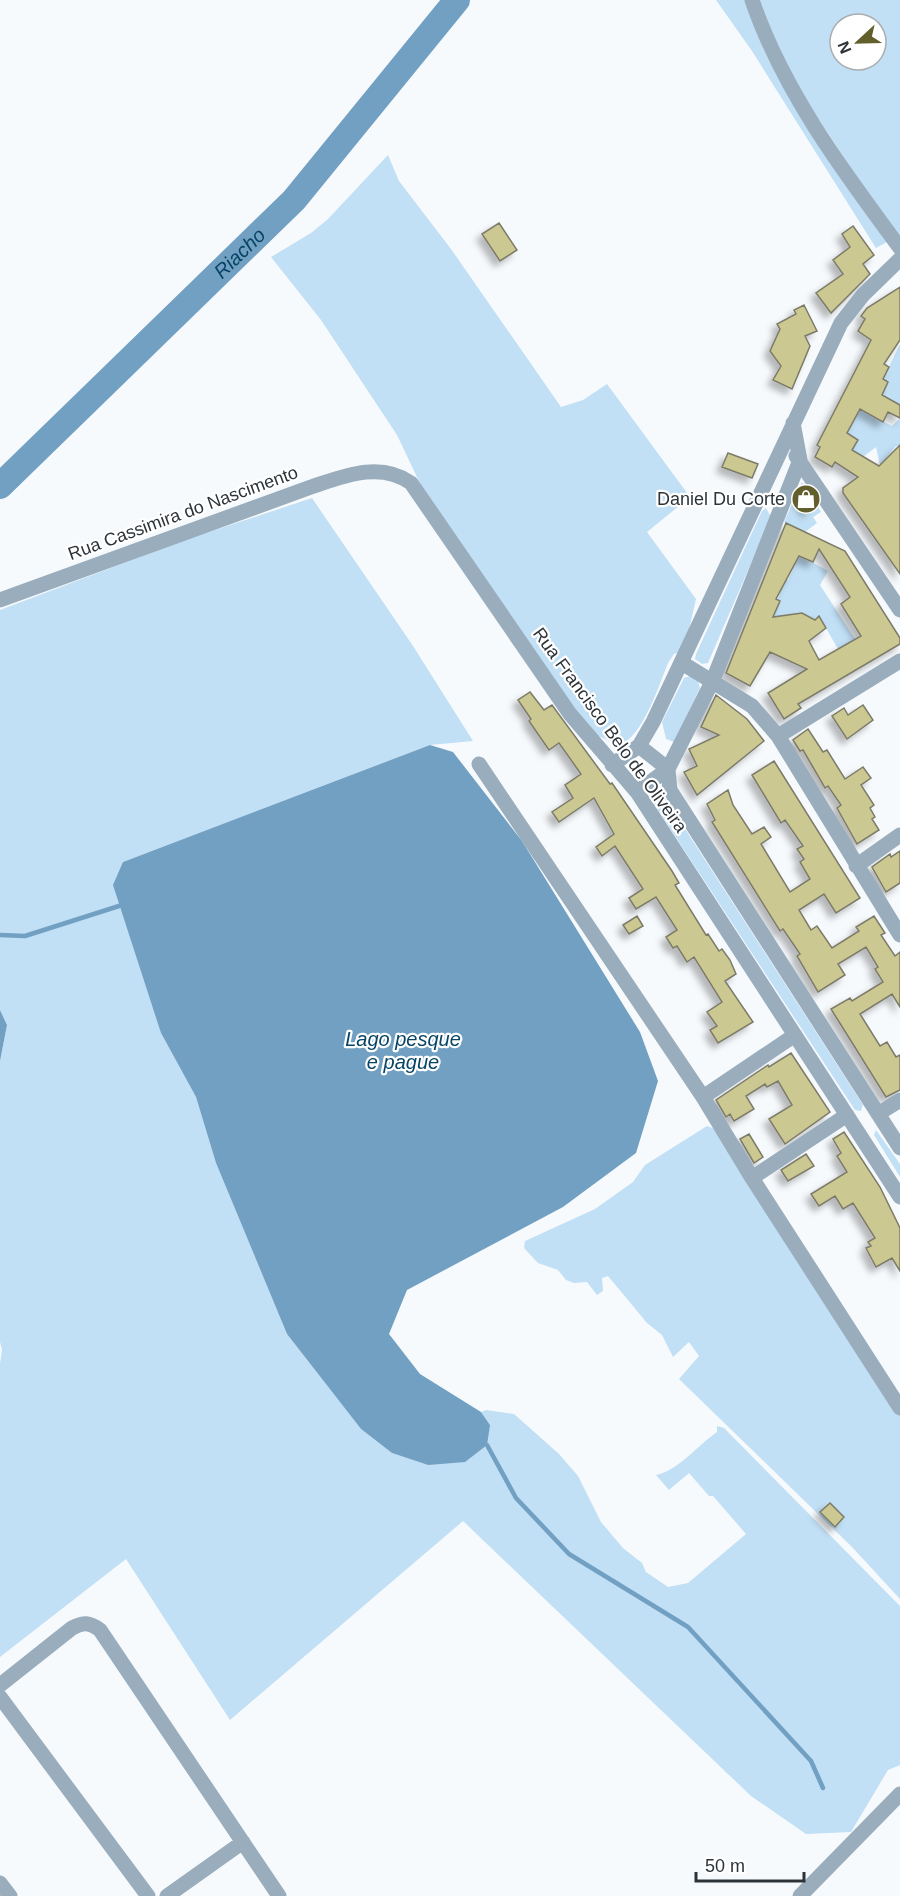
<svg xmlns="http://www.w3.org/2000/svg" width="900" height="1896" font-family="Helvetica,sans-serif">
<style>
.green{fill:#c1dff5;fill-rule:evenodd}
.water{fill:#71a0c2}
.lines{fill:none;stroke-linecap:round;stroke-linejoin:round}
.stream{stroke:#71a0c2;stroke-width:4.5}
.river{stroke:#71a0c2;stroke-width:26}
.building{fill:#ccc892;stroke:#7c7b69;stroke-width:1.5;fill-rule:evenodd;filter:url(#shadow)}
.minor{stroke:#99adbd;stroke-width:15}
.labels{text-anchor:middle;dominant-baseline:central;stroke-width:4.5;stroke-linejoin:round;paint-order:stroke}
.poi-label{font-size:18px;fill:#2d3439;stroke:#fff;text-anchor:end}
.street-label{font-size:18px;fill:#2d3439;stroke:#fff}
.water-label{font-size:20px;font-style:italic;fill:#074466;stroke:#fff}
</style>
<defs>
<filter id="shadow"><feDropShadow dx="-5.5" dy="5.5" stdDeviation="3" flood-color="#0004"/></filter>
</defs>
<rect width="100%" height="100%" fill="#f7fafd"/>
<path class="green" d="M716,0h34l137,242 -11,6 -124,-197z
M757,0h143v237l-7,-6 -105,-158zM840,24h36v36h-36z
M388,155l11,26 52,68 110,158 22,-7 24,-16 83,113 -43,35 49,67 -12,52 -10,3 -6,9c-9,22 -25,73 -48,82l-22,-9 -22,-26 -150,-214 -29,-61 -76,-115 -50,-63 40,-24 17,-14z
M900,344v61l-18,-10 6,-13 -5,-3z
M841,399l51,27 8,-8v29l-4,-1 -16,19 -4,-18 -13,10 -11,-7 6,-10 -11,-7z
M802,482l6,10 -9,6 6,8 9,-6 7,12 -8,5 4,6 -12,9 -21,-10z
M312,498l101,148 60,95 -43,4 -307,117 38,171 35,64 20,66 71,171 74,95 31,24 36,12 62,-40 -9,-13 5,-2 28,4 45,40 19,22 23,46 22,26 19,15 4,9 22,15 20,-4 58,-49 -33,-38h-4l-20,-23 -20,17 -13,-15c22,-4 43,-31 61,-43v-6l7,2 176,178v159l-12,5 -37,62 -45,2 -55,-38 -288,-275 -233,199 -104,-161 -126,98v-293l2,-14 -2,-8v-281l7,-36 -7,-15v-400l182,-69z
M766,508l5,9 -63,146 -6,1 -7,-5 1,-5 66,-143z
M795,553l33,18 -8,14 35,54 -17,10 -19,-33 -4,3 -13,-6 -9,1 -5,10 -15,-7c2,-13 10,-27 9,-40l6,3 5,-11 -5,-2z
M690,676l8,5 2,7 -26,54 -8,-3 -4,-17 22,-44z
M660,790l203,315 -2,6 -6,-1 -205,-312z
M707,1126l8,3 185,286v184l-48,-52 -173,-168 20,-23 -10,-14 -16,15 -11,-22 -15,-12 -39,-47 -6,2 1,13 -6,4 -10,-13 -13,1 -8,-3 -8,-10 -20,-7 -14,-15 1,-7 70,-32 38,-27 12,-17z
M876,1130l24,34v13l-26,-42z"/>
<path class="water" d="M430,745l23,7 69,89 118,191 18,49 -22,72 -73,54 -156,83 -18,44 31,40 61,38 9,13 -3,20 -22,17 -37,3 -36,-12 -31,-24 -74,-95 -71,-171 -20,-66 -35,-64 -48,-148 10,-23z
M0,1010l7,15 -7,36z"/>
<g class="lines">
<path class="stream" d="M0,935l25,1 94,-30
M487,1445l29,53 53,56 119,73 123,134 12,27"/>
<path class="river" id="s1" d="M0,486l294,-286 163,-200"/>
</g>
<path class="building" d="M499,223l18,27 -17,11 -18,-27z
M853,226l21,29 -11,9 7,10 -39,39 -15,-20 27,-19 -10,-14 17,-13 -8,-13z
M900,287v53l-16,24 5,3 -6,12 5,3 -6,13 18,10v13l-12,-6 -5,10 -23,-13 -13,24 11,7 -6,10 27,16 21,-21v129l-57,-81v-5l15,-11 -23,-15 -3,5 -17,-10 5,-10 -3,-2 54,-105 -13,-9 7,-12 -4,-3 6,-8z
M804,305l13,26 -12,5 5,10 -18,43 -19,-9 8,-14 -11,-15 10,-22 -3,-5 19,-10 -2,-4z
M728,453l30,11 -6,14 -30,-11z
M808,492l6,9 -6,11 -9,-14z
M786,523l59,28 55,87v6l-102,60 3,4 -17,11 -16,-26 39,-24 -37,-17 -20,34 -24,-13zM819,549l31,48 -9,7 20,32 -42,24 -10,-19 17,-13 -7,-12 -4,4 -13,-7 -29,4 7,-16 -4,-2 23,-43 14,6z
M530,692l14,18 8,-5 58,79 2,-1 60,88 7,12 -4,2 31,50 2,-1 11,17 3,-2 8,11 6,14 -11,7 28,41 -35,21 -8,-13 7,-4 -10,-14 15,-10 -28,-45 -7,5 -10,-16 -4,2 -7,-11 11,-7 -21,-33 -20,12 -7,-11 14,-9 -28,-43 -13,10 -6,-9 18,-13 -20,-36 -35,24 -7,-10 21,-14 -8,-13 16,-11 -22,-31 -10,7 -20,-29 2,-2 -13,-19z
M716,695l31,24 17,22 -67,54 -13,-23 13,-6 -8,-17 30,-14 -18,-8z
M863,705l10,15 -26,19 -15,-23 12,-8 4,7z
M808,729l15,23 4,-2 18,29 18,-12 8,11 -10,7 13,20 -4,3 5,9 -3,2 7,11 -22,14 -20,-36 4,-3 -13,-19 -3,2 -22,-38 -3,1 -7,-11z
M774,761l86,137 -24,15 -12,-19 -25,16 12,20 6,-4 15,22 27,-17 -3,-4 18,-11 11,17 -4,2 14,21 5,-4v55l-8,-13 -32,20 20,32 7,-4 9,15 4,-2v35l-14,7 -55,-88 19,-11 2,3 31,-19 -8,-13 3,-2 -12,-20 -28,17 7,11 -27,17 -21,-36 3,-2 -17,-25 -3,2 -68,-109 3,-2 -8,-16 21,-14 5,15 19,29 12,-7 7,10 -10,7 29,48 20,-13 -10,-17 4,-3 -7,-10 6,-3 -18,-26 -4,3 -29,-48z
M900,851v32l-14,9 -14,-25 18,-13 1,3z
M637,916l6,10 -14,8 -6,-9z
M791,1053l39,59 -45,32 -16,-25 23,-14 -14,-24 -11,6 -2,-3 -19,12 8,13 -20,12 -4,-7 -4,3 -10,-17 52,-35 1,2z
M844,1132l36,55 20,41v43l-8,-13 -16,9 -10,-19 5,-2 -3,-4 7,-4 -22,-35 -10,6 -8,-13 -16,10 -8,-12 36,-22 -10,-16 4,-3 -8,-14z
M749,1134l14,23 -9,6 -14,-24z
M806,1154l8,12 -26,15 -7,-11z
M830,1503l14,14 -9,10 -15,-15z"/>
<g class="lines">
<path class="minor" d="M752,0c31,91 91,171 148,248
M796,456l104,154
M0,600l311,-113c33,-11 69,-26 100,-4l159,231 67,78 263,405
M682,663l70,43 26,30 122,199
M778,736l122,-75
M639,746l29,23 2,21 230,358
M479,764l224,333 49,81 148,230
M612,765l27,-19 14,-24 188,-399 22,-28 37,-36
M637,792l31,-23 45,-89 87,-220 -7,-37
M856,866l44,-31
M703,1097l92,-62
M878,1114l22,-14
M752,1178l95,-63
M0,1685l72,-57c12,-6 17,-6 28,2l179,266
M0,1697l148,199
M0,1883l10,13
M167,1896l76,-54
M800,1896l100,-102"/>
</g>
<defs>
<g id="shop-disc" transform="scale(1.5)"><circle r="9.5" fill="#635f2c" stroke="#fff"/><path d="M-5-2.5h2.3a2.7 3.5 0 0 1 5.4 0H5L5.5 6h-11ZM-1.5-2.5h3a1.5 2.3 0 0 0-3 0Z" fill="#fff"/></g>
</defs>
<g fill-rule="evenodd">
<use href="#shop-disc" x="806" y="499"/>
</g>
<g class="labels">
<g class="poi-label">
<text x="785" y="499">Daniel Du Corte</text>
</g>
<g class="street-label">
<text transform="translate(183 513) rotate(-20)">Rua Cassimira do Nascimento</text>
<text transform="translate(610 730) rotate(54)">Rua Francisco Belo de Oliveira</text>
</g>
<g class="water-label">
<text stroke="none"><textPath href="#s1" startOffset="334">Riacho</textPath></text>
<text x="403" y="1039">Lago pesque<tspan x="403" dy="23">e pague</tspan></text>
</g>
</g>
<g transform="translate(858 42) rotate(248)"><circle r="28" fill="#ffffff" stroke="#abaeb0" stroke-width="1.5"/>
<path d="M0-4.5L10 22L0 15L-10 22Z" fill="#635f2c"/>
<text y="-9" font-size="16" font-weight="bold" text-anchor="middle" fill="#2d3439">N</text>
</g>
<path d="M696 1872v9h108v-9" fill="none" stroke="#2d3439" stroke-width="3"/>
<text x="705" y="1872" font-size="18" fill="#2d3439" stroke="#ffffff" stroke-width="4.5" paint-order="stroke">50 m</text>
</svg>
